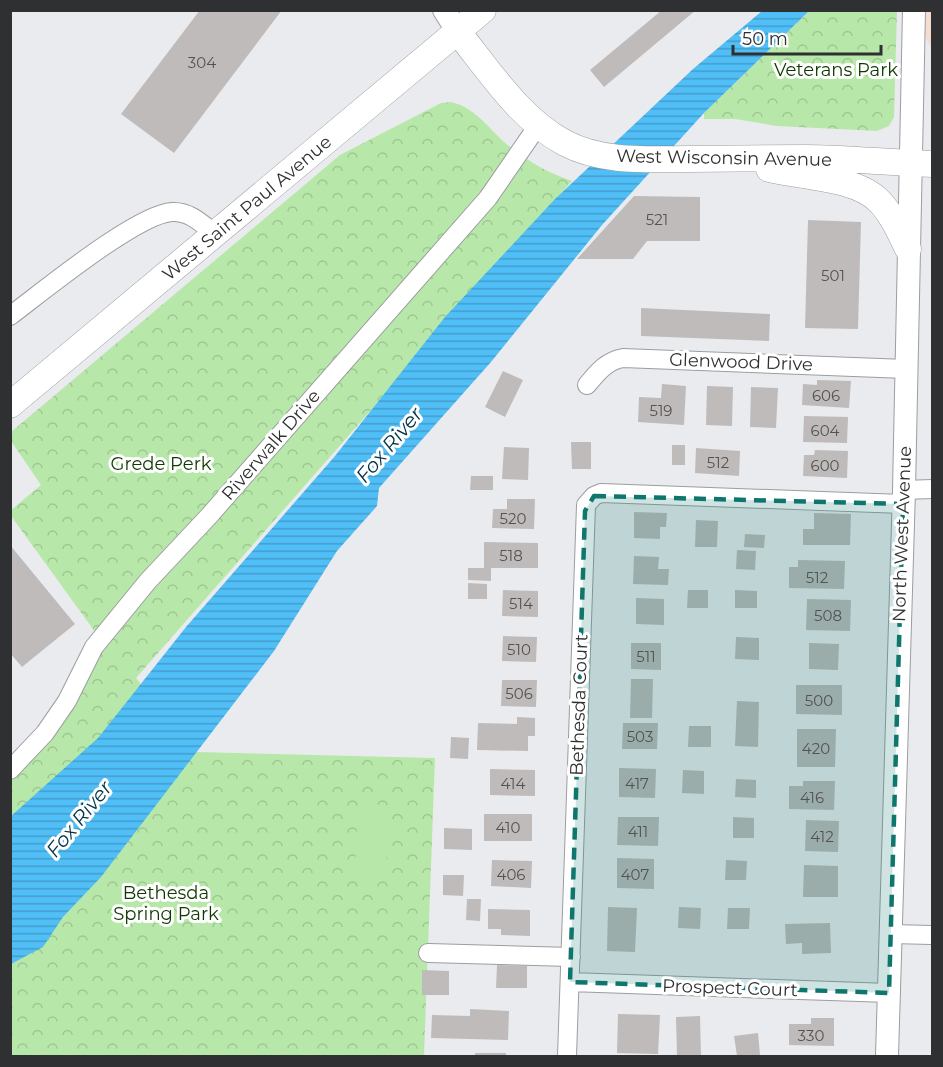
<svg xmlns="http://www.w3.org/2000/svg" width="943" height="1067" font-family="Montserrat,sans-serif">
<style>
.commercial{fill:#f3ddd0}
.park{fill:url(#park-crowns)}
.pitch{fill:#b8e8a9}
.water{fill:url(#water-rules)}
.building{fill:#bfbbba}
.lines{fill:none;stroke-linecap:round;stroke-linejoin:round}
.minor-casing{stroke:#9c9da0;stroke-width:20}
.tertiary-casing{stroke:#9c9da0;stroke-width:24}
.secondary-casing{stroke:#9c9da0;stroke-width:27}
.minor{stroke:#fff;stroke-width:18}
.tertiary{stroke:#fff;stroke-width:22}
.secondary{stroke:#fff;stroke-width:26}
.marked{fill:#0f766e;fill-opacity:0.2;stroke:#0f766e;stroke-width:4.5;stroke-dasharray:12 8;stroke-linejoin:round}
.labels{text-anchor:middle;dominant-baseline:central;stroke-width:6;stroke-linejoin:round;paint-order:stroke}
.number-label{font-size:15px;fill:#535353}
.park-label{font-size:18px;fill:#103800;stroke:#fff}
.street-label{font-size:18px;fill:#2f3031;stroke:#fff}
.water-label{font-size:20px;font-style:italic;fill:#003147;stroke:#fff}
</style>
<defs>
<pattern id="park-crowns" width="20" height="18" patternUnits="userSpaceOnUse" patternTransform="scale(1.5)"><rect width="20" height="18" fill="#b8e8a9"/><path d="M2 6a3 3 0 1 1 6 0M12 15a3 3 0 1 1 6 0" fill="none" stroke="#9ec792"/></pattern>
<pattern id="water-rules" width="6" height="5" patternUnits="userSpaceOnUse" patternTransform="scale(1.5)"><rect width="6" height="5" fill="#51bff7"/><path d="M0 2.5h6" fill="none" stroke="#449cc9"/></pattern>
</defs>
<rect width="100%" height="100%" fill="#eaebef"/>
<path class="commercial" d="M913,11h19v35h-2z"/>
<path class="park" d="M809,11h88l-3,106 -5,9 -12,5 -100,-5 -42,-7h-31v-6z
M451,102c25,5 40,30 59,45 19,15 39,26 62,34l-436,497 60,74 239,6 -11,298h-413v-277l94,-137 -12,-13 -82,-113 -1,-5 31,-26 -30,-44v-9l329,-277 101,-52z"/>
<path class="pitch" d="M358,804l31,1 -3,70 -31,-1z"/>
<path class="water" d="M762,11h47l-105,102 -102,112 -111,137 -112,126 -2,18 -40,45 -63,100 -173,226 -38,40 -20,30 -32,17 -1,-147 88,-79 88,-111 149,-171 110,-139 110,-118 138,-130z"/>
<path class="building" d="M200,10h82l-108,143 -53,-39z
M662,10h34l-92,77 -14,-17z
M634,196l66,1v44h-53l-14,18h-56z
M808,220l53,2 -3,107 -53,-1z
M641,308l129,6 -1,27 -128,-5z
M503,371l20,9 -18,37 -20,-10z
M817,380l34,1 -2,27 -47,-3 1,-21 14,1z
M662,384l24,2 -2,39 -46,-3 1,-25 22,1z
M707,386l26,1 -1,39 -26,-1z
M751,387l27,1 -2,40 -26,-1z
M804,416l44,1 -1,26 -44,-1z
M571,442h20v27h-19z
M672,445h13v20h-13z
M504,447l25,1 -1,32 -26,-1z
M696,448l44,3 -1,25 -44,-3z
M815,450l33,1 -1,27 -44,-2 1,-21h10z
M471,476h22v14h-23z
M507,499h28l-1,30 -42,-1 1,-19h14z
M634,512l33,1 -1,14h-6v12l-26,-1z
M814,513l37,1 -1,31h-47v-16h11z
M696,520l22,1 -1,26h-22z
M745,534l20,1 -1,13 -20,-1z
M484,542l54,1v25h-47v13l-23,-1v-12h16z
M10,545l65,79 -53,43 -12,-14z
M737,550l19,1 -1,19 -19,-1z
M634,556l25,1 -1,12h11l-1,16 -35,-1z
M798,560l47,1 -1,28 -55,-1v-21h9z
M468,583l19,1v15h-19z
M503,590l35,1v26l-36,-1z
M688,590h20v18h-21z
M735,590l22,1v17h-22z
M636,598l28,1v26l-28,-1z
M807,599l44,1 -1,31 -44,-1z
M503,636l34,1 -1,25 -34,-1z
M736,637l23,1v22l-24,-1z
M631,643h30v27l-30,-1z
M809,643l30,1 -1,26 -29,-1z
M631,679h22l-1,39h-22z
M502,680h35l-1,27 -35,-1z
M796,685h46v30l-46,-1z
M737,701l22,1 -1,45 -23,-1z
M517,717l18,1v18h-7v15l-51,-1 1,-27 39,1z
M623,723h35l-1,26h-35z
M689,726h22v21h-23z
M797,729h39l-1,38h-38z
M451,737l18,1 -1,21 -18,-1z
M619,768l37,1 -1,29 -36,-1z
M490,769l45,1v26l-45,-1z
M683,770l21,1v23l-22,-1z
M736,779l20,1v18l-21,-1z
M803,781h32l-1,29 -45,-1v-23h14z
M484,814h48v27h-48z
M618,817h41l-1,29 -41,-1z
M733,817l21,1v20h-21z
M806,820l33,1 -1,31 -33,-1z
M444,828l28,1v21l-28,-1z
M617,858l37,1v30l-37,-1z
M492,860l40,1 -1,27 -40,-2z
M726,860l21,1 -1,19h-21z
M804,865l34,1v31h-35z
M443,875h21l-1,21 -20,-1z
M467,899h14l-1,22 -14,-1z
M608,907l29,1 -2,44 -28,-1z
M679,907l22,1 -1,21 -22,-1z
M728,908h22l-1,21h-22z
M488,909l42,1v26l-29,-1v-6h-13z
M830,923l1,30 -29,1v-11l-16,1 -1,-20z
M497,965l30,1v22h-31z
M422,970l27,1v24h-27z
M470,1009l39,2 -1,29 -77,-2 1,-23 38,1z
M618,1014l42,1 -2,39 -41,-1z
M700,1016l1,40h-24l-1,-39z
M811,1018h23v28l-45,-1v-21h22z
M758,1033l2,22 -23,1 -3,-20z
M475,1053h31v3h-31z"/>
<g class="lines">
<g class="minor-casing">
<path id="minor" d="M10,316c32,-24 127,-102 162,-104 18,-1 30,12 43,22
M587,385c10,-12 19,-24 36,-27l283,11
M904,490l28,-1
M10,770l35,-37 22,-32 27,-54 54,-66 61,-65 279,-318 51,-74
M891,934l41,1
M428,953l143,4
M570,982l319,11
M567,1056l19,-551 8,-9 7,-3 302,11"/>
</g>
<g class="tertiary-casing">
<path id="tertiary" d="M444,10l14,22
M887,1056l17,-566 10,-480"/>
</g>
<g class="secondary-casing">
<path id="secondary" d="M458,32c31,39 62,87 107,111 38,20 84,16 125,16 39,0 77,-1 115,-1 42,0 85,5 127,6
M769,169c32,8 87,8 110,32 13,13 21,32 29,48
M10,405l473,-395"/>
</g>
<use href="#minor" class="minor"/>
<use href="#tertiary" class="tertiary"/>
<use href="#secondary" class="secondary"/>
</g>
<path class="marked" d="M594,496l309,8 -14,489 -319,-11 15,-471z"/>
<g class="labels">
<g class="number-label">
<text x="202" y="62">304</text>
<text x="657" y="219">521</text>
<text x="833" y="275">501</text>
<text x="826" y="395">606</text>
<text x="661" y="410">519</text>
<text x="825" y="430">604</text>
<text x="718" y="462">512</text>
<text x="825" y="465">600</text>
<text x="513" y="518">520</text>
<text x="511" y="555">518</text>
<text x="817" y="577">512</text>
<text x="521" y="603">514</text>
<text x="828" y="615">508</text>
<text x="519" y="649">510</text>
<text x="646" y="656">511</text>
<text x="519" y="693">506</text>
<text x="819" y="700">500</text>
<text x="640" y="736">503</text>
<text x="816" y="748">420</text>
<text x="513" y="783">414</text>
<text x="637" y="783">417</text>
<text x="812" y="797">416</text>
<text x="508" y="827">410</text>
<text x="638" y="831">411</text>
<text x="822" y="836">412</text>
<text x="511" y="874">406</text>
<text x="635" y="874">407</text>
<text x="811" y="1035">330</text>
</g>
<g class="park-label">
<text x="836" y="70">Veterans Park</text>
<text x="161" y="464">Grede Perk</text>
<text x="166" y="893">Bethesda<tspan x="166" dy="21">Spring Park</tspan></text>
</g>
<g class="street-label">
<text transform="translate(724 158) rotate(1)">West Wisconsin Avenue</text>
<text transform="translate(247 208) rotate(-40)">West Saint Paul Avenue</text>
<text transform="translate(741 362) rotate(2)">Glenwood Drive</text>
<text transform="translate(271 445) rotate(-49)">Riverwalk Drive</text>
<text transform="translate(902 534) rotate(-88)">North West Avenue</text>
<text transform="translate(579 705) rotate(-88)">Bethesda Court</text>
<text transform="translate(730 988) rotate(2)">Prospect Court</text>
</g>
<g class="water-label">
<text transform="translate(389 445) rotate(-50)">Fox River</text>
<text transform="translate(79 819) rotate(-51)">Fox River</text>
</g>
</g>
<rect width="943" height="1067" fill="none" stroke="#2f3031" stroke-width="24"/>
<path d="M733 45v9h148v-9" fill="none" stroke="#2f3031" stroke-width="3"/>
<text x="742" y="45" font-size="18" fill="#2f3031" stroke="#ffffff" stroke-width="4.5" paint-order="stroke">50 m</text>
</svg>
